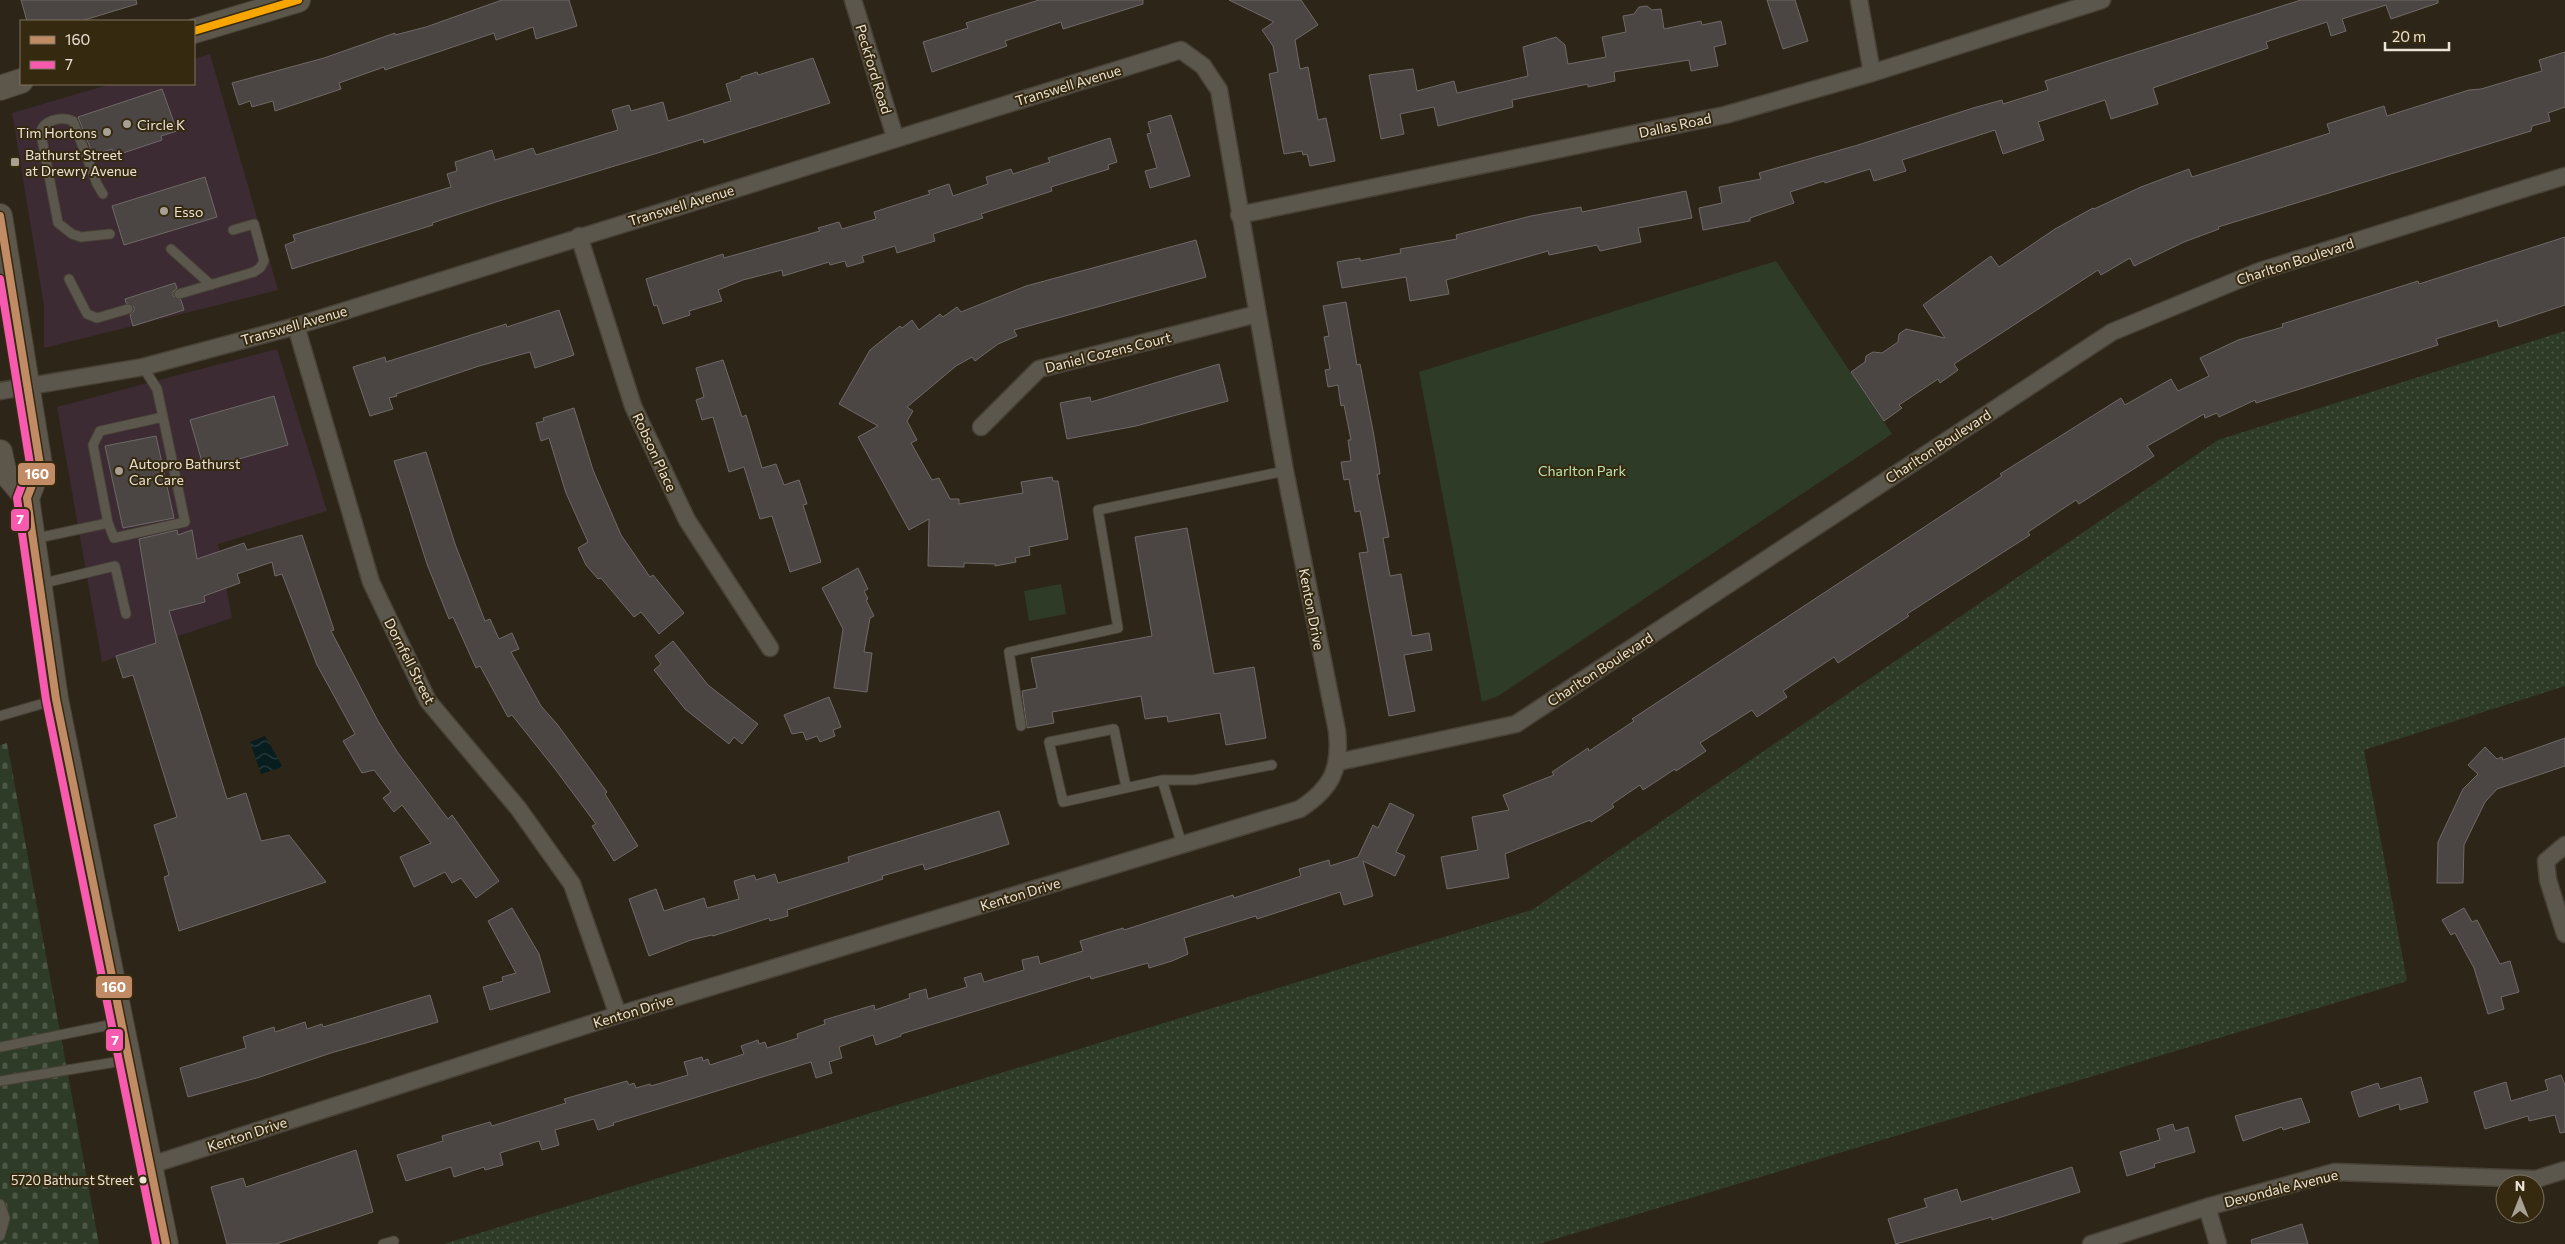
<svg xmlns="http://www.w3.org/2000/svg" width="2565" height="1244" font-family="Commissioner,sans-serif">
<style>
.commercial{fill:#3c2b32}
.grass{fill:url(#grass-dots)}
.cemetery{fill:url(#cemetery-stones)}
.park{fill:#2e3c27}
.water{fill:url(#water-waves)}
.building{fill:#4b4543;stroke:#6f6968}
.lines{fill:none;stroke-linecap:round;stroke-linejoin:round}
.lane-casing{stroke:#484137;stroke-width:11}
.street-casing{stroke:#484137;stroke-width:19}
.secondary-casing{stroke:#484137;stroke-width:26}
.lane{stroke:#5c574d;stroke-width:9}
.street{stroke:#5c574d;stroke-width:16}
.secondary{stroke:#5d564b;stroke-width:24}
.bus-1-casing{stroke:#352910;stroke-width:11}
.bus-2-casing{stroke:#352910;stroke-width:11}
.bus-3-casing{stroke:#352910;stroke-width:11}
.bus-1{stroke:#c18c65;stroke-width:8}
.bus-2{stroke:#f75aaf;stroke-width:8}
.bus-3{stroke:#f7a600;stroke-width:8}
.poi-dot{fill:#a8a193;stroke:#352910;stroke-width:2}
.bus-dot{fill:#ebe3d5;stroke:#352910;stroke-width:2}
.labels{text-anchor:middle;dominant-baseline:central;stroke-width:4;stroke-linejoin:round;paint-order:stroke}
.bus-label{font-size:13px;fill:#ebe3d5;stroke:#352910;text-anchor:end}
.street-label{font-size:14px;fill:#ebe3d5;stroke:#352910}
.poi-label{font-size:14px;fill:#ebe3d5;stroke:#352910;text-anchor:start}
.park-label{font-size:14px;fill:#bde5b2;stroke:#352910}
.line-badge{stroke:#352910;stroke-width:2}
.badge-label{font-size:14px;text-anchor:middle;font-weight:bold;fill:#fff}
</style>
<defs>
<pattern id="grass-dots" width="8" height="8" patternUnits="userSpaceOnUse" patternTransform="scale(1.25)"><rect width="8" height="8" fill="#2e3c27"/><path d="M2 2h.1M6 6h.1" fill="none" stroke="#4c5845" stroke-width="1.8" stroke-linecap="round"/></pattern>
<pattern id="cemetery-stones" width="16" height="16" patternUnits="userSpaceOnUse" patternTransform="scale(1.25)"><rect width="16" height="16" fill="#2e3c27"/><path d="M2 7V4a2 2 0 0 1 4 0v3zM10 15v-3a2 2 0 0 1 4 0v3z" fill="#4c5845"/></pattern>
<pattern id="water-waves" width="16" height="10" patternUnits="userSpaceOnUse" patternTransform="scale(1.25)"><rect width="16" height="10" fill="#081d1e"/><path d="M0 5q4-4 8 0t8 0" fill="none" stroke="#2c3e3e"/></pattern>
</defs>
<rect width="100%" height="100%" fill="#2d2618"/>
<path class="commercial" d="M210,54l68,236 -234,58v-42l-32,-193 99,-29h83v-25z
M277,349l50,162 -109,33 14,74 -130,44 -45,-255z"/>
<path class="grass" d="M2565,331v355l-201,64 43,231 -868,263h-1095l1088,-334 686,-470z"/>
<path class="cemetery" d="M7,743l92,501h-99v-499z"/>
<path class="park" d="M1776,261l116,173 -394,262 -16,6 -63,-330z
M1061,584l5,30 -37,7 -5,-30z"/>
<path class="water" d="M265,736l18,31 -22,7 -11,-32z"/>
<path class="building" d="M21,0h115l1,4 -56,17h-54z
M502,0h67l8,26 -41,13 -3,-12 -37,13 -2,-7 -109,37 -1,-3 -45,16 2,6 -66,22 -2,-10 -21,6 -2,-6 -11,4 -7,-22 92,-25 71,-25v2l31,-8z
M1039,0h104v4l-80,25 -2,-7 -56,19 2,5 -75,26 -9,-30 45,-14 -2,-5z
M1229,0h72l17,25 -23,15 5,29 8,-2 10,53 8,-2 9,43 -25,5 -3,-12 -4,1 -1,-4 -18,3 -15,-80 9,-2 -5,-26 -11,-16 12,-8z
M1767,0h28l13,41 -25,8z
M2301,0h137v3l-47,16 -5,-14 -44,14 4,12 -15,5 -4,-14 -61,20 2,6 -115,40 5,16 -47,15 -6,-19 -67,22 6,18 -41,14 -8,-24 -93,30 4,11 -32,10 -4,-12 -45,14 -1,-2 -34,11 4,11 -44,15v3l-47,9 -4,-22 23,-5 -3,-16 42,-8 -2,-6 99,-28 115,-37 29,-8 1,4 45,-14 -3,-9z
M1647,6l5,4 9,-1 3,20 37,-8 1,4 19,-4 5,23 -12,3 4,19 -27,5 -2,-11 -75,12 1,9 -27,6v-3l-76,16 1,7 -75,19 -4,-19 -34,7 4,20 -23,5 -12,-64 44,-6 4,22 37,-10 3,12 71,-17 -5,-29 33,-10 9,8 3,19 38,-7 -4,-20 24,-5 -3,-16 11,-2 5,-7z
M2565,52v55l-17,6 2,8 -18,5 -1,5 -313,96 1,2 -35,13 -50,24 -4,-8 -29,17 -3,-5 -144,94 4,6 -18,13 -2,-4 -39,26 3,3 -18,13 -33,-49 14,-10 1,-6 7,-4 9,1 16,-11 1,-8 7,-5 39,9 -22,-33 68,-49 8,11 56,-38 38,-21 1,1 47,-22 48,-18 3,8 138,-44 -3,-9 57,-18 3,10 82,-26 12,-1 61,-18 -3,-11z
M813,58l17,45 -126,40 -1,-4 -19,6 -185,56 -67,22 1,2 -141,44 -7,-24 10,-4 -2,-6 158,-48 -4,-13 10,-3 -2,-9 37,-12 3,10 38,-12 3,7 82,-25 -6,-20 17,-5 2,6 32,-9 5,19 63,-20 -5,-17 15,-5v-2l16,-5 1,3z
M162,89l15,42 -16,5 1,4 -48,16 -2,-7 -19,6 -15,-38z
M1171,115l19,61 -40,12 -5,-17 12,-3 -10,-34 4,-1 -3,-11z
M1110,138l7,24 -9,3 1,4 -58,18 1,4 -71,23 2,4 -50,16 2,7 -38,12 -2,-7 -33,10 2,6 -17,5 -2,-6 -15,4 -1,-3 -46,14 -1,-6 -39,10 -25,10 4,11 -33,10 1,4 -27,9 -6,-19 -3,1 -8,-27 77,-25 1,4 96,-27 -2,-3 21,-6 3,7 34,-10 -2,-7 56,-18 -2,-3 21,-7 4,12 35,-12 -2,-7 25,-8 2,5 37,-12 -2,-4z
M205,177l12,40 -93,28 -12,-39z
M1686,191l6,27 -54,10 3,14 -41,9 -3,-6 -48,10 -1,-4 -102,29 3,14 -39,7 -4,-24 -64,11 -5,-26 23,-4v3l41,-8 -1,-4 57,-10 -1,-4 75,-19 50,-9 1,5z
M2565,237v68l-66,22 -2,-7 -61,19 2,6 -182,58 -1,-3 -36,17 -2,-4 -12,5 -1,-4 -57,32 7,10 -75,48 -3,-4 -48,32 2,3 -123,79 2,2 -71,47 -4,-6 -51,34 4,6 -30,20 -5,-7 -52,33 6,8 -30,20 -1,-2 -32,21 -3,-5 -28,19 2,3 -23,15 -1,-2 -85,34 4,24 -62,11 -6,-32 37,-7 -6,-33 37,-7 -6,-15 51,-20 -2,-3 36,-24 1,3 45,-30 -2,-2 370,-243 -2,-2 121,-76 4,7 46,-26 7,12 31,-15 -9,-18 38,-18 45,-13 -1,-3 136,-43 1,3z
M1196,240l10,37 -192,53 3,6 -19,8 -23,17 -3,-4 -16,9 -49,41 6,4 -6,10 10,19 -6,3 21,37 7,-2 11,21h9v5l64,-11 -2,-11 31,-5 1,4h5l10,58 -39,8 1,8 -15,3 1,4 -21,4v-2l-31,-1v4l-36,-1 1,-47 -20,11 -51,-93 20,-11 -39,-22 31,-54 30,-24 2,2 10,-8 7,10 21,-16 3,3 14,-10 4,5 65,-26z
M175,283l2,5 -4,4v4l8,4 3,10 -51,16 -3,-11 4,-4v-4l-8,-4 -1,-4z
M1346,302l11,63 3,-1 14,72 6,38h-3l12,63 -6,1 7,38 11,-2 11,62 17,-3 3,17 -28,5 11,56 -26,5 -30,-163 9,-1 -8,-41 -5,1 -6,-33 -5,1 -3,-18 10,-1 -3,-21h3l-7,-35 -3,1 -3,-21 -10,2 -3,-17 5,-1 -6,-32 5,-1 -6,-30z
M559,310l15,45 -39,13 -5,-16 -51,14 -83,28 1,2 -8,2 4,11 -23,7 -17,-49 32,-10 1,5 120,-38 1,3z
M723,360l19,57 4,-2 16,53 14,-4 8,21 15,-5 8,24 -4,1 18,57 -31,10 -18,-56 -12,3 -16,-52 -15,5 -16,-55 -11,3 -6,-20 8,-3 -8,-29z
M1219,364l9,37 -92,25 -69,13 -7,-36 30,-6 1,5z
M274,396l14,49 -84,24 -14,-49z
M574,408l19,62 28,65 29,42 3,-2 31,38 -25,21 -18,-22 -7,5 -33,-39 -3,1 -12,-14 -8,-17 10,-6 -22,-49 -17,-55 -8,3 -5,-18 8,-2 -1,-3z
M156,436l18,82 -51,10 -18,-82z
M426,452l29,92 30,77 5,-2 9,20 13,-6 7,16 -8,3 30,54 16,18 50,68 -2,2 33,52 -24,15 -22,-35 4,-2 -41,-55 -43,-54 -4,2 -28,-51 -4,2 -23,-51 -4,2 -22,-55 -33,-103z
M1187,528l27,146 40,-7 12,71 -40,7 -6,-32 -52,9 -1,-6 -22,3 -4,-23 -89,16 2,11 -27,5 -5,-37 15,-3 -6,-30 121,-22 -17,-99z
M177,530l1,5 14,-5 5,29 47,-16 3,7 55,-15 32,95 -3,1 47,90 20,32 50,66 4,-4 47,66 -23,17 -15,-20 -9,5 -7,-11 -31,15 -14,-30 31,-14 -29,-38 -8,7 -11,-14 8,-6 -17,-22 -12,3 -19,-32 12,-7 -38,-69 -35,-91 -7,2 -3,-14 -35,12 3,9 -36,13 1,6 -36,9 58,188 19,-6 15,48 28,-6 37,47 -147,49 -15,-54 5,-2 -15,-50 23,-8 -44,-142 -10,3 -7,-22 40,-13 -17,-104z
M858,568l10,21 -4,2 4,8 -2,1 8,16 -4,2 -6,34 8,1 -5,39 -33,-4 9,-59 -21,-41z
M673,641l35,44 50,39 -16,20 -8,-7 -5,7 -44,-35 -31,-39 7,-6 -6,-8z
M829,697l12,30 -8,3 2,6 -15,6 -3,-6 -11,4 -3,-8 -11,2 -8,-19z
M2565,738v28l-68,23 -12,13 -21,43 -1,38h-26l1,-41 25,-53 15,-15 -10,-9 17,-18 12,12 5,-2 1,3z
M1390,803l24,12 -18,37 9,4 -10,20 -32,-15 10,35 -29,9 -4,-13 -83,27 -1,-3 -72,22 4,16 -16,7 -23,7 -1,-5 -57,16 -1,-3 -189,58v2l-25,9 -3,-10 -34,12 3,11 -13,4 3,11 -16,5 -5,-16 -198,61 1,2 -16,5 -4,-11 -39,11 4,15 -17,5 -3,-9 -39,12 3,12 -18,5 -1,-3 -30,10 -3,-10 -45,14 -9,-26 46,-14 -1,-5 48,-14 2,4 74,-23 -2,-4 63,-18 2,4 5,-2 2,5 14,-4 1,2 37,-11 -4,-13 18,-5 1,4 5,-2 2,6 34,-11 -3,-8 17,-6 1,4 6,-2 2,6 31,-10 -1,-4 28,-10 -1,-4 50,-15 1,5 35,-12 -1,-4 17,-5 2,10 39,-12 -3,-9 17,-5 3,9 40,-12 -2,-10 16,-4 2,8 43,-13 -3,-10 43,-13 1,2 109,-35 1,3 67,-22 -2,-7 30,-9 1,6 28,-9 15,-32 5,3z
M999,811l10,33 -84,26 -2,-6 -41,12 1,3 -96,31 1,6 -18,5 -1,-3 -56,18 -1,-1 -21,5 -42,16 -20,-57 27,-10 8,22 40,-13 3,10 32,-9 -5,-18 20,-6 2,5 19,-6 3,9 71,-21 -1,-5z
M512,908l27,46 11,38 -60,18 -7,-23 20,-6 -1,-4 14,-4 -28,-52z
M2464,908l8,14 5,-2 23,44 10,-3 9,31 -18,5 3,12 -16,5 -14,-46 -19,-35 -4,2 -9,-15z
M430,995l8,27 -107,31 -71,24 -72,20 -8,-29 66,-20 -3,-11 31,-10 1,5 30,-10 2,7 15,-5 1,3z
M2561,1075l4,10v47l-5,1 -5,-18 -26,6 -1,-5 -43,13 -11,-37 32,-10 5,19 37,-11 -3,-10z
M2421,1077l7,25 -28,8 -1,-6 -40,13 -8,-25 27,-9 2,6z
M2301,1098l9,24 -27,8 -1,-3 -39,14 -8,-25z
M2173,1124l2,7 13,-4 7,25 -41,12 1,3 -28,9 -7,-24 40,-12 -3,-11z
M356,1150l17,62 -97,32h-49l-16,-57 32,-9 3,9z
M2072,1167l8,25 -88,28v-3l-96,27 -8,-25 39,-12 -3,-8 33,-10 4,13z
M2302,1224l6,20h-56l-1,-4z"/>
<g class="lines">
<g class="lane-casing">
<path id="lane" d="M103,194l-6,-10 -24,-63c-11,-5 -32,-1 -32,13l17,89 14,11 9,3 29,-3
M171,249l40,36
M69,279l18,35 10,4 31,-9
M179,294l75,-22 6,-4 4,-7 -10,-37 -21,6
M108,523l6,15 71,-16 -22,-105
M33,539l75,-16 -15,-78 7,-14 63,-14 -6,-28 -14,-22
M40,584l75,-18 11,48
M0,716l55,-16
M1021,726l-12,-74 109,-24 -20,-118 187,-39
M1162,780h32l78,-15
M1126,787l-12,-58 -65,13 14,60 99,-22 20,65
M0,1047l119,-24
M0,1081l128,-21
M0,1204l5,14 -5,18
M383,1244l11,-3"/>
</g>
<g class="street-casing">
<path id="street" d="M853,0l42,137
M1859,0l13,73
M1239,215l486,-100 147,-42 230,-73
M579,236l54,170 54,114 83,128
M296,326l75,256 57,119 90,107 54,76 46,131
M0,391l143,-24 153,-41 885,-276 22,16 16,24 66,381 52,260c4,38 -5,57 -37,78l-682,206 -467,150
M981,427l58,-58 218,-55
M1338,762l178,-38 596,-392 148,-61 305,-95
M2565,845l-19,16 2,19 17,54
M2207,1207l11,37
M2091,1244l116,-37 128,-35 201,7 29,-9"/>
</g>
<g class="secondary-casing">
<path id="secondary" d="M194,31l104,-31
M0,88l21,-7
M0,216l40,249 -13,33 29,201 110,545
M0,452l4,19 23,27"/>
</g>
<use href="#lane" class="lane"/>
<use href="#street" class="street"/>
<use href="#secondary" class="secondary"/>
<g class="bus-1-casing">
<path id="bus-1" d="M0,216l40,249 -13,33 29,201 110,545"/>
</g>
<g class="bus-2-casing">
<path id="bus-2" d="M0,279l30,185 -13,34 29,202 110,544"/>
</g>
<g class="bus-3-casing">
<path id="bus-3" d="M194,31l104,-31"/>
</g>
<use href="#bus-1" class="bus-1"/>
<use href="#bus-2" class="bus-2"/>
<use href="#bus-3" class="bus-3"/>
</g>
<g class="poi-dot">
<circle cx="127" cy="124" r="5"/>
<circle cx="107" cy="132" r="5"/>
<rect x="10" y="157" width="10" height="10" rx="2.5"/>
<circle cx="164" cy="211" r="5"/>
<circle cx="119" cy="471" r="5"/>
</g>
<circle class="bus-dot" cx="143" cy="1180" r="4.5"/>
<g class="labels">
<g class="bus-label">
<text x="134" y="1180">5720 Bathurst Street</text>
</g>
<g class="street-label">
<text transform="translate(874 69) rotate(73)">Peckford Road</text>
<text transform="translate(1068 85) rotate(-17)">Transwell Avenue</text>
<text transform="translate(1675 125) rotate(-12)">Dallas Road</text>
<text transform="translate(681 205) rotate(-17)">Transwell Avenue</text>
<text transform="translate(2295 261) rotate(-18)">Charlton Boulevard</text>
<text transform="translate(294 325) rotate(-16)">Transwell Avenue</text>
<text transform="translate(1108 352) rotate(-14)">Daniel Cozens Court</text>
<text transform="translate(1938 446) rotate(-33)">Charlton Boulevard</text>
<text transform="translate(655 452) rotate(65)">Robson Place</text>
<text transform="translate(1312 609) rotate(79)">Kenton Drive</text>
<text transform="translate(410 661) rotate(63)">Dornfell Street</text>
<text transform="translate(1600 669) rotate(-33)">Charlton Boulevard</text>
<text transform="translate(1020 894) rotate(-17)">Kenton Drive</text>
<text transform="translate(633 1011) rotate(-17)">Kenton Drive</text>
<text transform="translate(247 1134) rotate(-18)">Kenton Drive</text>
<text transform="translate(2281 1188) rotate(-14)">Devondale Avenue</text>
</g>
<g class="poi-label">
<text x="137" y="124">Circle K</text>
<text x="97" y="132" text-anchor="end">Tim Hortons</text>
<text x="25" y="154">Bathurst Street<tspan x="25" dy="16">at Drewry Avenue</tspan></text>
<text x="174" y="211">Esso</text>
<text x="129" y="463">Autopro Bathurst<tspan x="129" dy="16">Car Care</tspan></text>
</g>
<g class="park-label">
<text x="1582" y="470">Charlton Park</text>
</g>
</g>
<g class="line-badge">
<rect x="17" y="462" width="39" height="24" rx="5" fill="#c18c65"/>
<rect x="10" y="508" width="20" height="24" rx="5" fill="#f75aaf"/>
<rect x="95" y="975" width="38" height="24" rx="5" fill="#c18c65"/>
<rect x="105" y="1028" width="19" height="24" rx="5" fill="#f75aaf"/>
</g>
<g class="badge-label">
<text x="37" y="479">160</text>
<text x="20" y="524">7</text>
<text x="114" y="992">160</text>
<text x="115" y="1045">7</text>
</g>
<rect x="20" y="20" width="175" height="65" fill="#352910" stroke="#7e735f"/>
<rect x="30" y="36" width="25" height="8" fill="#c18c65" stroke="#7e735f"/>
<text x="65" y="45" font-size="15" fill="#ebe3d5">160</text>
<rect x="30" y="61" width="25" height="8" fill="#f75aaf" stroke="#7e735f"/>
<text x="65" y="70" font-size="15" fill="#ebe3d5">7</text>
<g transform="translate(2520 1199)"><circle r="24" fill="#352910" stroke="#7e735f"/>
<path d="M0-4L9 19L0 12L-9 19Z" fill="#a8a193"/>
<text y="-8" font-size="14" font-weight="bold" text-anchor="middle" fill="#ebe3d5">N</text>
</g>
<path d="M2385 42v8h64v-8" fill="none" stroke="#ebe3d5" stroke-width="2.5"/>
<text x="2392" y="42" font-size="15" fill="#ebe3d5" stroke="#352910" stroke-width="4" paint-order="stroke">20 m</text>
</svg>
